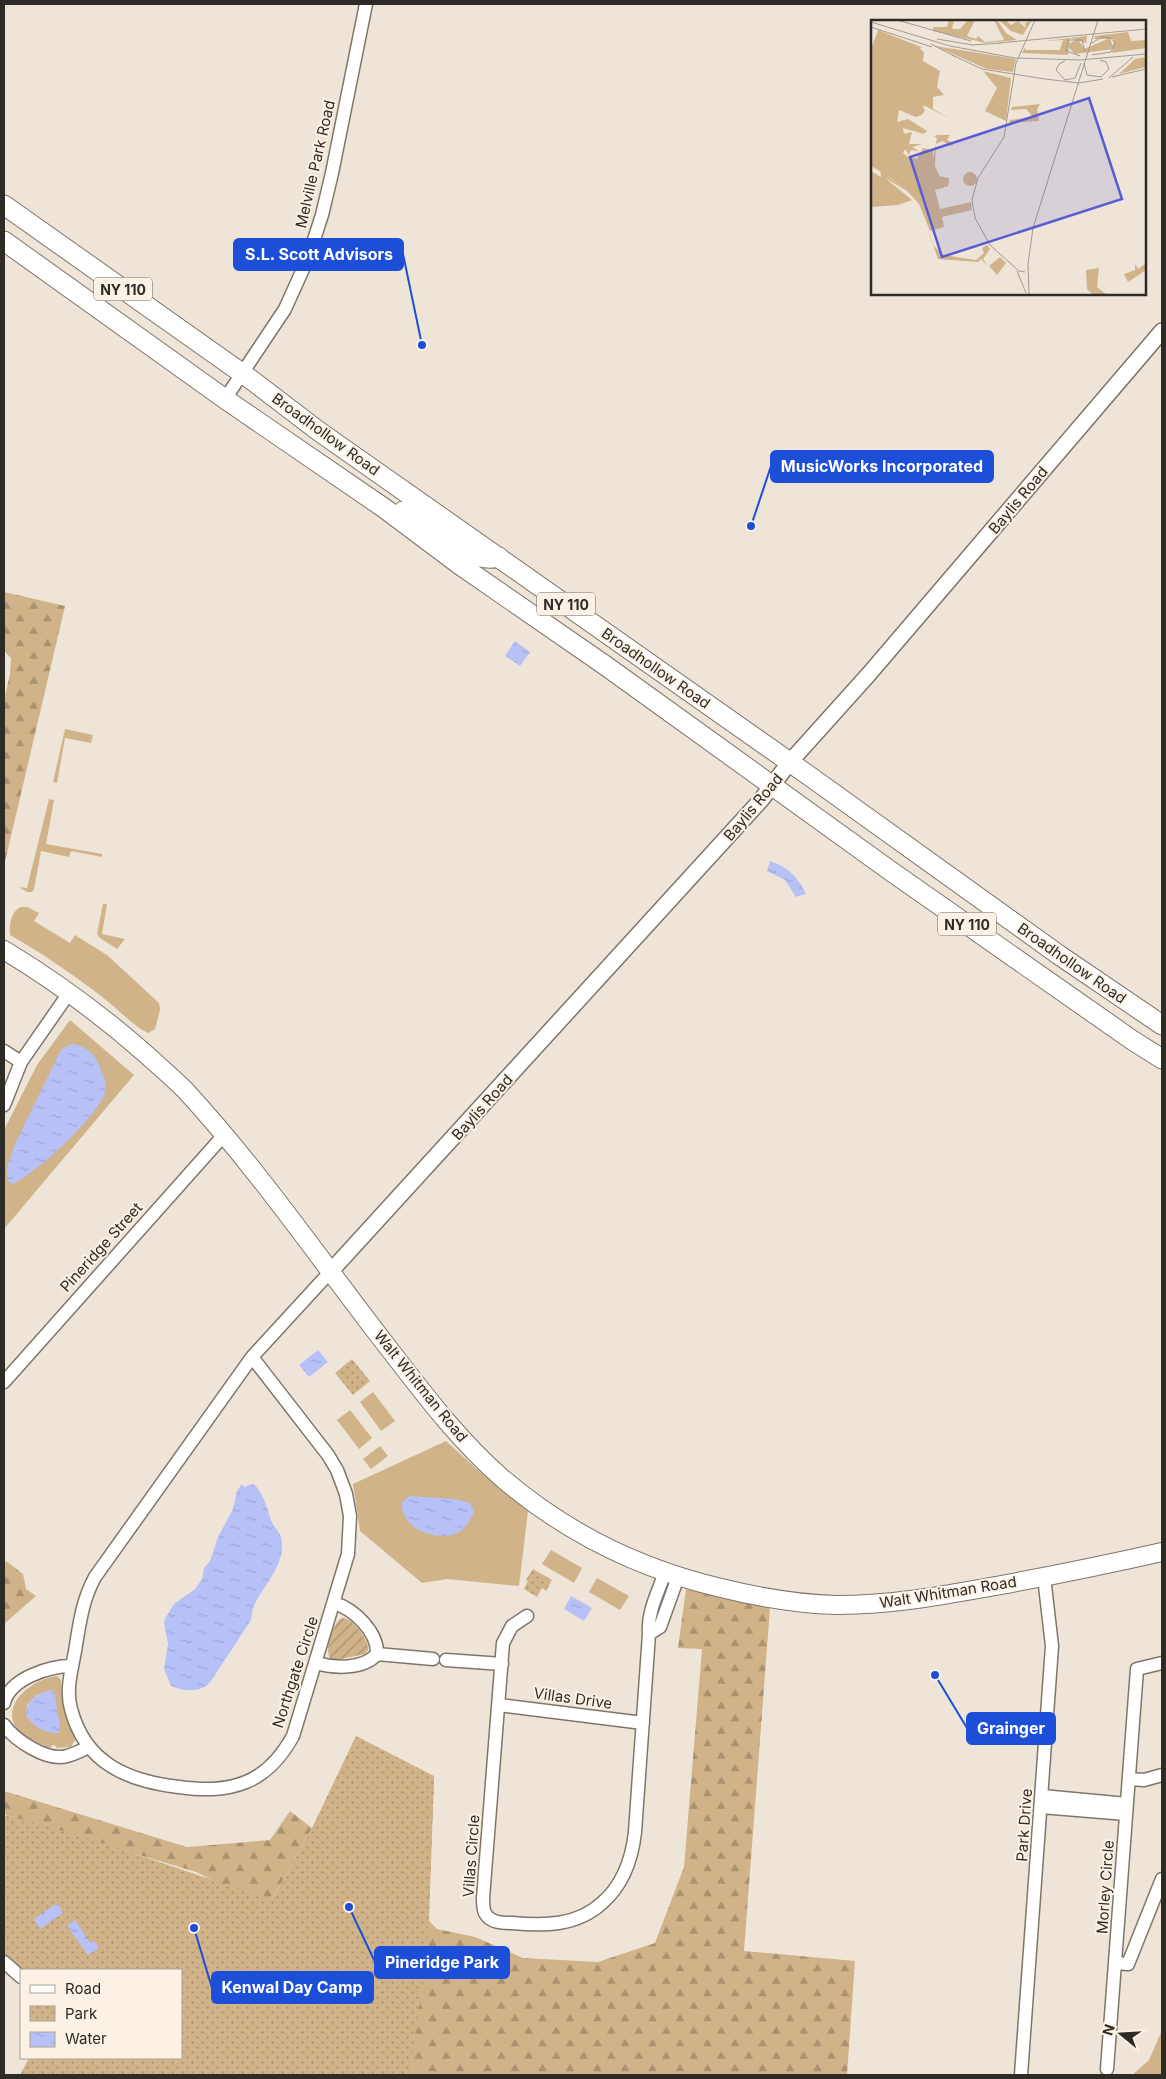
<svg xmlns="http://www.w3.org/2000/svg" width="1166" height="2079" font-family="Inter,sans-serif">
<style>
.grass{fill:#d0b388;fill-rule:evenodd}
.forest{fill:url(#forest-firs)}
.park{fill:url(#park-dots)}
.garden{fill:url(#garden-furrows)}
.water{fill:url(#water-ripples)}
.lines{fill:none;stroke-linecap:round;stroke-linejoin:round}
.minor-casing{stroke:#7e766a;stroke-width:15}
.tertiary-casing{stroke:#7e766a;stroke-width:18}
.secondary-casing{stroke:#7e766a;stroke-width:20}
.primary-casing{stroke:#7e766a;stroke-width:21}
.minor{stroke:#fff;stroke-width:12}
.tertiary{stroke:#fff;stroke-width:15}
.secondary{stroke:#fff;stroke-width:18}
.primary{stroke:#fff;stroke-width:19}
.labels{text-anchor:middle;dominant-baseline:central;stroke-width:4;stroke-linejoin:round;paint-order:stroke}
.shield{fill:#fbf2e5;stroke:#6c675f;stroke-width:1}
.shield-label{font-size:14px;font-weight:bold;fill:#2e2b26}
.street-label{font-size:15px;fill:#2e2b26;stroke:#fbf2e5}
.inset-road{fill:none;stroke:#a19b91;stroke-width:1}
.view{fill:#5a5cd4;fill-opacity:0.15;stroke:#5a5cd4;stroke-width:2.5}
.inset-edge{fill:none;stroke:#2e2b26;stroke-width:2.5}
.leader{fill:none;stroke:#1d4ed8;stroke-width:2}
.callout-dot{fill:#1d4ed8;stroke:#fbf2e5;stroke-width:2}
.callout{fill:#1d4ed8;stroke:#1d4ed8;stroke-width:2}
.callout-label{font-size:16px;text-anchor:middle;font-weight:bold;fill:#fff}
</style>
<defs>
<pattern id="forest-firs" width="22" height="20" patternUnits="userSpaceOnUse" patternTransform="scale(1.25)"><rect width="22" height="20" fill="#d0b388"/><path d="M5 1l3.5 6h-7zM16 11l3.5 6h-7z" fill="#a9926f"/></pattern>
<pattern id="park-dots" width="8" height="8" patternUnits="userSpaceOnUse" patternTransform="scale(1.25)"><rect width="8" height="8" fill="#d0b388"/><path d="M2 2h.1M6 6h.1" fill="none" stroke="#a9926f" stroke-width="1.8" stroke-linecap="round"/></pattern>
<pattern id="garden-furrows" width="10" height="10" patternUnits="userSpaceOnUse" patternTransform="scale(1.25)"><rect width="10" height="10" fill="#d0b388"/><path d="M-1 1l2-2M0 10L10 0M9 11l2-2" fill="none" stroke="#a9926f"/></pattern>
<pattern id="water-ripples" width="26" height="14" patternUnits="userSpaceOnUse" patternTransform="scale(1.25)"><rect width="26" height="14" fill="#b8c1f7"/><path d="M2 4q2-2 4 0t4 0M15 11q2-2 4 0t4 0" fill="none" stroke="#9ea6d4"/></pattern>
</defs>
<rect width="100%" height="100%" fill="#eee5d8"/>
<path class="grass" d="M65,729l28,6 -2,8 -26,-5 -8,45 -4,-1z
M49,799l5,1 -8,44 56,10v3l-31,-6 -2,6 -28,-6 -7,38 -2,3h-5l-8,-5 8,1z
M103,904h4l-5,30 23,5 -8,10 -17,-11 -3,-4z
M21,907h6l12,6 -5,8 36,22 5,-8 32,20 52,48 1,7 -5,19 -7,4c-16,-8 -28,-22 -42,-33 -30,-24 -63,-46 -96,-65 -1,-10 1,-24 11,-28z
M70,1020l64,55 -130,154v-99l33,-65z
M373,1392l22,29 -14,10 -21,-29z
M350,1410l22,28 -13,11 -22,-29z
M446,1441l34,31 48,39 -9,75 -72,-7 -25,4 -62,-52 -7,-47z
M380,1446l8,10 -17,13 -8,-10z
M551,1550l31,18 -8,15 -32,-19z
M597,1578l32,18 -9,14 -31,-18z
M57,1676l4,4 1,21 13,39 -4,7 -15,1v-2l-4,-1 -1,3 -4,-1c-10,-5 -24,-11 -31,-19 -16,-26 20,-50 41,-52zM51,1690l7,27 -19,11 -11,-10 -1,-13 10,-10z
M1162,2030v45h-30l17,-15z"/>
<path class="forest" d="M4,592l61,14 -61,260v-165l6,-27 1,-16 -7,-8z
M6,1561l17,13 3,15 10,7 -32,28v-59z
M686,1589l84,19 -26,343 111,10 -8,114h-691l25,-17 253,-282 -5,145 8,8 38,8 48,21 75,4 57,-19 29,-76 18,-218 -24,-1z
M4,1791l183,56 83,-7 20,-29 22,17 -53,95 -28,-34 -35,-17 -190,-57 -2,-3z"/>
<path class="park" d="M352,1359l18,22 -17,14 -18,-22z
M533,1569l19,11 -6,11 -4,-3 -5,9 -13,-8 4,-8 -2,-1z
M356,1736l78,40 -7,177 -18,122h-389l9,-17h152v-88h-160v2l-17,-16v-137l2,-4 82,23 184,62 40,-72z"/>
<path class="garden" d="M342,1618c11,0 27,22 26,32l-3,4 -28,6 -7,-2c-6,-9 3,-35 12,-40z"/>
<path class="water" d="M515,641l15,11 -10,14 -15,-10z
M770,861c18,6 28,16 36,33l-10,3 -11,-17 -18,-9z
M71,1044c13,1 21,7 27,19 3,6 8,18 8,25 -2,24 -72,87 -93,96l-6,-4v-12l8,-24 46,-94z
M318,1350l10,12 -19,15 -10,-12z
M242,1484l2,3 9,-3c9,5 15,26 18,36 2,6 8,11 10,17 7,27 -19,49 -28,71 -1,4 -1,8 -2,12l-40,61c-10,12 -26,11 -40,5l-7,-17 4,-25 -4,-21 2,-6 8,-13 21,-15 7,-10 2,-11 6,-7 8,-24 15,-28 4,-18z
M409,1496l45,3 16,4 4,9c-4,8 -8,17 -17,21 -22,9 -56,-4 -55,-30z
M571,1596l21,12 -8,13 -20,-12z
M51,1690l3,1 6,35 -1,7c-13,1 -27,-7 -33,-18 0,-16 12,-21 25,-25z
M57,1903l6,10 -23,16 -6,-10z
M75,1920l15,23 4,-2 5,7 -11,7 -21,-29z"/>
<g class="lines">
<g class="minor-casing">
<path id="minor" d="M225,399l60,-90 23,-51 14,-43 10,-42 34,-169
M4,1051l17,11
M4,1105l17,-43 48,-69
M252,1357l76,98 9,15 9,24 4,22 -2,38 -55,182c-11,20 -25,37 -47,46 -22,9 -44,8 -67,5 -52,-6 -94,-24 -108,-78 -6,-21 2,-43 5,-64 4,-25 7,-46 19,-68l157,-220 79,-86
M4,1382l220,-247
M527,1616l-15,10 -9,17 -20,255c0,5 0,11 2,15 5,10 18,10 27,10 32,3 65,3 90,-20 21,-18 30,-44 33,-71l14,-198c-2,-22 9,-41 16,-62
M649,1634l11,-7 18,-50
M377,1654l56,5
M446,1660l56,4
M316,1663c18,5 47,7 61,-9 1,-22 -23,-45 -43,-51
M4,1703c6,-25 46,-37 68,-37
M499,1705l144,18
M4,1725c11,15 43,37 63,31 8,-2 15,-6 22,-9
M1129,1779l15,1 18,-5
M1042,1796l85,8
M1041,1807l85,7
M4,1962l17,15
M1115,1963l13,1 34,-85
M1107,2069l30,-400 25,-6
M1021,2075l31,-429 -8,-69"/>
</g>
<g class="tertiary-casing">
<path id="tertiary" d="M331,1271l430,-471 28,-37 80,-89 293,-343"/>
</g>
<g class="secondary-casing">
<path id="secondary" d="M4,950c51,31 99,66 144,106 12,11 25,22 37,34 71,77 131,164 195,247 38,49 75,100 122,141 62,53 136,90 215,109 40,10 79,17 120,18 56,0 109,-10 164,-20 54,-10 108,-21 161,-33"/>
</g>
<g class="primary-casing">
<path id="primary" d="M4,205l249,176 64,49 491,345 251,180 103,70
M4,241l221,158 159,109 76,57 146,101 286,206 240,168 30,19
M403,511c31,10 62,55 96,46"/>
</g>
<use href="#minor" class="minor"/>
<use href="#tertiary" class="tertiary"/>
<use href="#secondary" class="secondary"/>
<use href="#primary" class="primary"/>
</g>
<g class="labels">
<g class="shield">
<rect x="94" y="277.5" width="58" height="23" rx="4"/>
<rect x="537" y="592.5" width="58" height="23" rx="4"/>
<rect x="938" y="912.5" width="58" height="23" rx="4"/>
</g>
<g class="shield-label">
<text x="123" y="289">NY 110</text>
<text x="566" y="604">NY 110</text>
<text x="967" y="924">NY 110</text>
</g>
<g class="street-label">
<text transform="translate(315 164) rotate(-77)">Melville Park Road</text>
<text transform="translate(326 434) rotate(36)">Broadhollow Road</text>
<text transform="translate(1018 500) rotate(-50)">Baylis Road</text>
<text transform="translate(656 668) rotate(35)">Broadhollow Road</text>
<text transform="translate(753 807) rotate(-50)">Baylis Road</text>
<text transform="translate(1072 963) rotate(35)">Broadhollow Road</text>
<text transform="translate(482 1107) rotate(-48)">Baylis Road</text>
<text transform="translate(101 1247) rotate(-48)">Pineridge Street</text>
<text transform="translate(421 1386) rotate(51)">Walt Whitman Road</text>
<text transform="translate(948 1592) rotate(-9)">Walt Whitman Road</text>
<text transform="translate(295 1672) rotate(-72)">Northgate Circle</text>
<text transform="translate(573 1698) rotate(8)">Villas Drive</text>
<text transform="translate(1024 1825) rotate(-86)">Park Drive</text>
<text transform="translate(471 1856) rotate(-86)">Villas Circle</text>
<text transform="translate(1105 1887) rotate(-86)">Morley Circle</text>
</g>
</g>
<g transform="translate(871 20)">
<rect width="275" height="275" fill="#eee5d8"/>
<path d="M257,12l3,9 15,-1v8l-34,5 2,-14h-20l1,-3zM216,16l-1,7 -16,-5 -2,17 -46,-2 3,-6v3h35l3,-10 -18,1zM239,18l4,11 -39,5 -9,-9 12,-6 6,10zM1,139l10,7 7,12 19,13 7,9 -8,-9 -22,-13 27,22 -14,5 -27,2v-36l10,6 -1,-9 -9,-6zM92 159a7 7 0 1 1 14 0a7 7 0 1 1-14 0ZM56,207l7,19 9,9 33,5 8,-7 -2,-5 5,-3 3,4 -7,10 5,7 -7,-7 -3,3 -40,-3z" fill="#d0b388"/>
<path d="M78,0h5l-2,8 2,1h6l8,-9h7l-8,16 9,3 2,-3 7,6 19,-2 -10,-20h3l9,13 11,7 -31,3 -53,-12v-4h14zM128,0h7l5,5 7,-4 8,7 -1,-5 7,-3 -9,15 -12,-4zM250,13h6l3,9 7,3 -16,4 -3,-2 -3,-10zM64,26l81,13 -3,13 -26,-3zM49,29l4,3 -1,9 17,10 -3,16 7,8 -11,2v12l18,10 -26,-13h-3l3,4 -3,5 -6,2 -17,-7 -2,12 11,-3 19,12 -3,3 -21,-6 1,6 8,-2 -3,12h13l-10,3 7,4 -8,-1 -2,5 -4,-6 -2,4 27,23 19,6 -1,4 -13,4 5,19 31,-7 1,8 -30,7 2,10 -14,4 -11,-27 -11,-13 -21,-15 -16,-125zM275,37v10l-27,7 16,-15zM169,84l-3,5 2,12 -30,2 1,-3 23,-3 -7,-8 -15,1 1,-3zM67,115h12l-3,5 7,3 -2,3 -10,-5 -6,3 -1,22 5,11 -10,-2 7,-37 -3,-2zM129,237l6,6 -9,12 -8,-9zM275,243v7l-18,12 -4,-8 11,-4v-6l3,5zM228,248l-2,19 10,8h-14l-6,-6 -1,-19z" fill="#d0b388"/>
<path d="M7,10l43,17 -7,14 21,16 -8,10 6,3 -15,25 -19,-8 -8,19 18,10 -7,19 15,4 6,-11 10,2v25l16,3 -1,8 -32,7 -45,-27v-117zM112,51l28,7 -5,43 -21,-10 12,-23z" fill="#d0b388"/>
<path class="inset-road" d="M26,0l74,21M0,2l79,24 65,12 65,2 66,-6M0,7l61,20M66,19l36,6 28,-2M128,23l147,-14M60,24l23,12M219,24l12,-7 9,1 4,5 -4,9 -19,3M81,35l30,14 63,10 34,4 24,-4M209,36l-14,-5 2,-11h14l3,12M194,41l-6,3 -3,6 9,10 10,-2 6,-15M213,43l3,12 14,2 8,-8 -3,-7 -6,-2M241,57l34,-8M238,58l24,-21M146,251l9,22M154,252l-6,-1 -29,-26 -15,-27 -3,-18 6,-22 26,-41 12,-74 19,-43M158,275l-1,-31 5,-36 65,-208"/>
<path class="view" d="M218,78l33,101 -180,58 -32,-100z"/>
<rect width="275" height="275" class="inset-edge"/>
</g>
<path class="leader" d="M422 345L403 254M751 526L771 466M935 1675L967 1728M349 1907L375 1962M194 1928L212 1988"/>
<g class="callout-dot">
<circle cx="422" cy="345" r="5"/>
<circle cx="751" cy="526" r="5"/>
<circle cx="935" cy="1675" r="5"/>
<circle cx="349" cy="1907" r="5"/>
<circle cx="194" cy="1928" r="5"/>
</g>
<g class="callout">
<rect x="234" y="239" width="169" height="31" rx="5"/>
<rect x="771" y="451" width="222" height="31" rx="5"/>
<rect x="967" y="1713" width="88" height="31" rx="5"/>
<rect x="375" y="1947" width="134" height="31" rx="5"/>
<rect x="212" y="1972" width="161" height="31" rx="5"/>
</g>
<g class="callout-label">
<text x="319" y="260">S.L. Scott Advisors</text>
<text x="882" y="472">MusicWorks Incorporated</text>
<text x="1011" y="1734">Grainger</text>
<text x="442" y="1968">Pineridge Park</text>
<text x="292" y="1993">Kenwal Day Camp</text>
</g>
<rect width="1166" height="2079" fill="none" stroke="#2e2b26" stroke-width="10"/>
<rect x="20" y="1969" width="162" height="90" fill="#fbf2e5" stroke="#a9a299"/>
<rect x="30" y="1985" width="25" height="8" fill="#ffffff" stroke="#a9a299"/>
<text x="65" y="1994" font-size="15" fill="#2e2b26">Road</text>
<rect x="30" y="2006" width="25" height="15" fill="url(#park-dots)" stroke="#a9a299"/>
<text x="65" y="2019" font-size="15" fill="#2e2b26">Park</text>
<rect x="30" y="2032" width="25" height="15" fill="url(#water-ripples)" stroke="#a9a299"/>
<text x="65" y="2044" font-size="15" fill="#2e2b26">Water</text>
<g transform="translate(1121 2034) rotate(288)" stroke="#fbf2e5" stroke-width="4" paint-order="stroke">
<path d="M0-4L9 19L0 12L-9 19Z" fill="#2e2b26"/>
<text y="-8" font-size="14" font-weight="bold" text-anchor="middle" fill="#2e2b26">N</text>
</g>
</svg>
